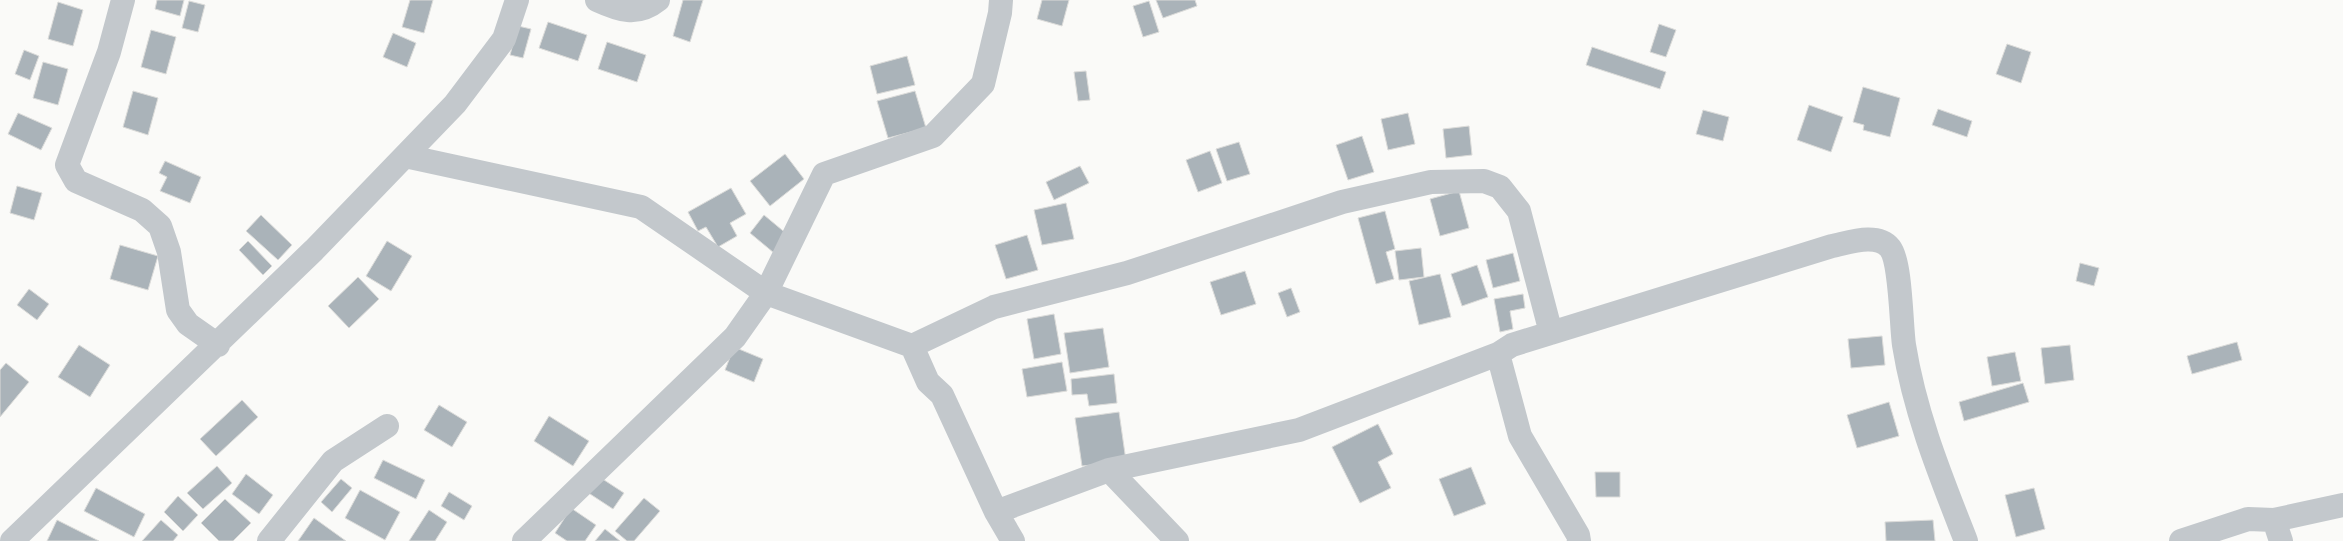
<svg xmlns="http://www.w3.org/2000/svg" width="2343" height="541" font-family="Overpass,sans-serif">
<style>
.building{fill:#aab3b9;stroke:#dcdcda}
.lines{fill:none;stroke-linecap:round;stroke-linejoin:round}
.minor{stroke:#c3c8cc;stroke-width:24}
</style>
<rect width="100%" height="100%" fill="#fafaf8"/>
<path class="building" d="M157,0h27l-4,16 -25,-7z
M410,0h23l-9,33 -22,-6z
M683,0h20l-13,42 -17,-6z
M1042,0h27l-7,26 -25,-7z
M1156,0h39l2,6 -34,12z
M189,1l16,4 -7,27 -16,-4z
M1149,1l10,31 -16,5 -10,-31z
M58,2l25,8 -10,36 -25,-7z
M548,22l39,13 -9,26 -39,-13z
M1659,24l17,6 -10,27 -16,-5z
M518,26l13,3 -8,29 -13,-3z
M151,30l25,7 -10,37 -25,-7z
M393,33l23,10 -9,24 -24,-10z
M607,42l39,13 -9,27 -39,-13z
M2007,44l24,8 -10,31 -25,-9z
M1592,47l74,25 -6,17 -74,-24z
M24,50l15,6 -9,24 -15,-6z
M907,56l8,29 -38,9 -7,-28z
M43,62l25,7 -10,36 -25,-7z
M1086,71l4,29 -12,1 -4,-29z
M1863,87l37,11 -10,39 -27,-7 1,-5 -11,-3z
M133,91l25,7 -10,37 -25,-8z
M915,91l11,37 -38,10 -11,-37z
M1809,105l34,12 -12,35 -34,-12z
M1938,109l34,12 -5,16 -35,-12z
M1703,110l26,7 -6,24 -27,-7z
M18,113l34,15 -11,22 -33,-16z
M1408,113l7,31 -27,6 -7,-31z
M1469,126l3,29 -26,3 -3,-29z
M1362,136l12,36 -26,8 -12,-35z
M1239,142l11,32 -23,7 -11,-32z
M1210,151l12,32 -24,9 -12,-32z
M785,154l19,25 -34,27 -20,-25z
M165,161l36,16 -11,26 -30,-12 7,-14 -8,-4z
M1080,166l9,17 -35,17 -8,-18z
M17,186l25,7 -8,27 -24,-7z
M731,188l15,26 -16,9 7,13 -19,11 -12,-20 -8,4 -10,-19z
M1459,191l10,37 -29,8 -10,-37z
M1066,203l8,36 -32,6 -8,-35z
M1385,211l10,38 -9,3 8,27 -18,5 -18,-66z
M261,215l31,30 -14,15 -32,-29z
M764,215l24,20 -14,18 -24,-20z
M1027,235l11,35 -32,9 -11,-34z
M248,241l24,25 -9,9 -24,-25z
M387,241l25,15 -21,35 -25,-15z
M120,245l38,11 -10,34 -38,-11z
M1421,248l3,29 -25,3 -4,-29z
M1513,253l7,28 -27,7 -7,-28z
M2080,263l19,5 -5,18 -18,-5z
M1477,265l11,32 -26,9 -11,-32z
M1245,271l11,33 -35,11 -11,-33z
M1440,274l11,43 -32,8 -10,-44z
M358,277l21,22 -30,29 -21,-22z
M1291,288l9,24 -13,5 -9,-24z
M29,289l20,15 -12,16 -20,-15z
M1523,294l2,14 -15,3 3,18 -13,3 -6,-33z
M1054,314l7,40 -27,5 -7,-40z
M1103,328l6,39 -39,6 -6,-40z
M1882,336l3,29 -34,3 -3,-29z
M2237,342l5,18 -50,14 -5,-18z
M79,345l31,20 -20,32 -32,-20z
M2070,345l4,35 -29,4 -4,-36z
M734,347l29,12 -9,23 -29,-12z
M2015,352l6,29 -29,5 -5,-29z
M1062,362l5,29 -40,6 -5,-28z
M6,363l23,19 -29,35v-47z
M1114,374l3,29 -28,3 -2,-12 -15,1 -1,-16z
M2023,383l6,19 -65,19 -5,-19z
M242,400l16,17 -42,39 -16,-17z
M1889,402l10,34 -42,12 -10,-33z
M439,405l28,17 -15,25 -28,-17z
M1119,412l7,49 -44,5 -7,-48z
M549,416l40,25 -16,25 -39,-25z
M1378,424l15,30 -15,8 13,26 -31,15 -28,-56z
M383,460l42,20 -9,19 -42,-21z
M217,466l15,17 -29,26 -16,-16z
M1471,467l15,37 -32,12 -15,-37z
M1595,472h25v25h-24z
M246,474l27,21 -14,19 -27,-20z
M598,476l26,17 -11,16 -26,-17z
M341,479l11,9 -20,24 -11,-10z
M96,488l49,26 -11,23 -50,-26z
M2034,488l11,41 -29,8 -11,-42z
M360,490l40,22 -15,28 -40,-22z
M449,492l23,14 -8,14 -23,-14z
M178,496l20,19 -15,16 -19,-19z
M644,498l16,13 -26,30h-7l-12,-10z
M225,499l26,24 -18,18h-14l-18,-18z
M571,508l25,17 -11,16h-18l-12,-8z
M429,510l18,12 -12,19h-26z
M314,518l32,23h-48z
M57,520l42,21h-52z
M161,520l17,15 -5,6h-31z
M1933,520l2,21h-49l-1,-19z
M605,529l15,12h-25z"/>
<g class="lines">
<path class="minor" d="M123,0l-14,52 -42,113 9,16 66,29 18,16 9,26 9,58 10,14 30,21
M597,0c22,10 40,17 61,0
M405,156l236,51 125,86 146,53 82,-39 133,-34 215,-71 89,-20 53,-1 16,6 19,24 32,122
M912,346l16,36 14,13 54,117 17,29
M1498,354l22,82 58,99 1,6
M1109,470l68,71
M996,512l113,-42 190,-40 199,-76 14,-9 320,-99c16,-3 45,-14 58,2 11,14 11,76 14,97 11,69 37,132 62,196
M2274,520l69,-15
M12,541l302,-291 141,-146 49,-65 13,-39
M269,541l64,-80 54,-35
M524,541l211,-204 31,-44 58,-119 109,-38 50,-52 17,-71 1,-13
M2181,541l67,-22 26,1 7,21"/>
</g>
</svg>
